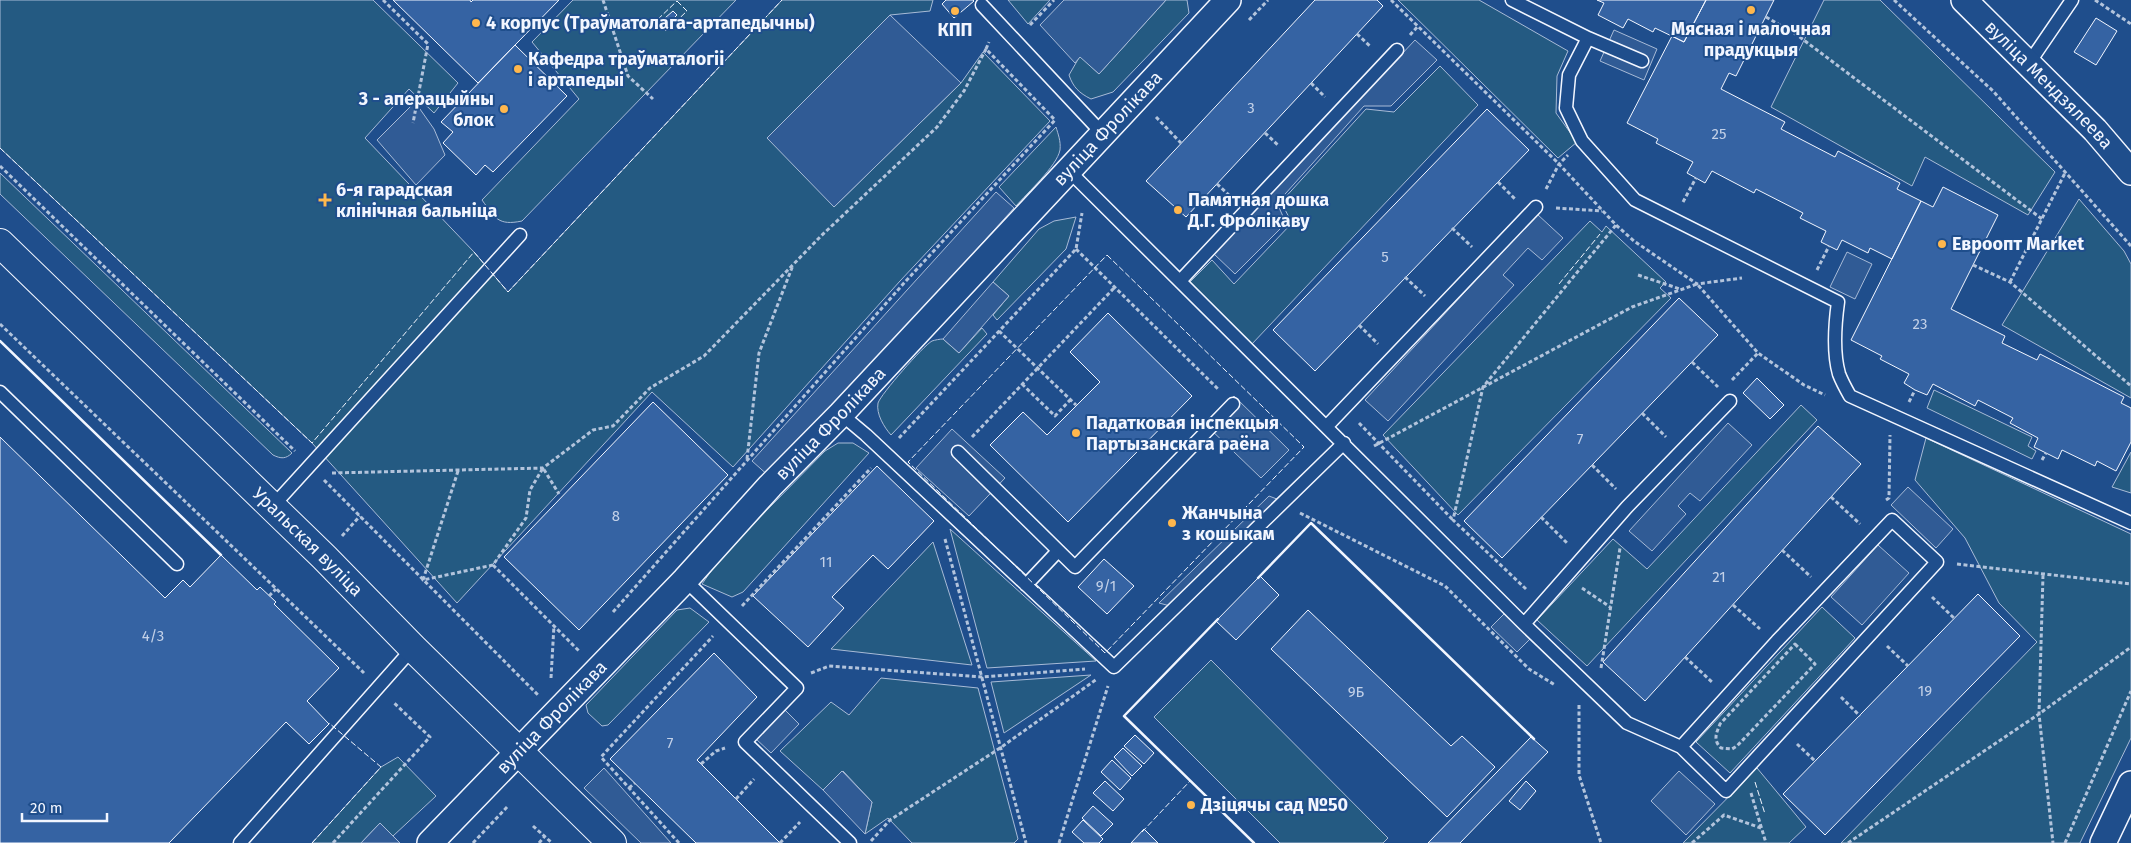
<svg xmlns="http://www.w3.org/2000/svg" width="2131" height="843" font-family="'Fira Sans',sans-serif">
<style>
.green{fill:#245a82;stroke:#a8bbd7}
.parking{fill:#305b95;stroke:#a8bbd7}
.building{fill:#3563a3;stroke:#f2f6ff}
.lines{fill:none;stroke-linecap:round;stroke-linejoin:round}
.lane-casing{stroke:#f2f6ff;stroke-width:15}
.street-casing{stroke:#f2f6ff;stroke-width:28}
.secondary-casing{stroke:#f2f6ff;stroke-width:30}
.path{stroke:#b3c4dc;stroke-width:3;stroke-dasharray:4 2.5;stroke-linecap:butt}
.lane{stroke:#1f4e8c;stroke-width:12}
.street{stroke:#1f4e8c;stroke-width:25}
.secondary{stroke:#1f4e8c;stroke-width:28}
.fence{stroke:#f2f6ff;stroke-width:1;stroke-dasharray:6 2.5;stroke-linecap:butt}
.wall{stroke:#f2f6ff;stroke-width:2.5}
.poi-dot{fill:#ffb74d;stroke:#1f4e8c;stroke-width:2}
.labels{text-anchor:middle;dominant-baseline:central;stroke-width:4;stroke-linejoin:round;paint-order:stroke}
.number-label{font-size:15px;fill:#c3d1e8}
.poi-label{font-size:18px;font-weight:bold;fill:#f2f6ff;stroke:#1f4e8c;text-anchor:start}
.street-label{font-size:18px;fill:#f2f6ff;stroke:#1f4e8c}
</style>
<rect width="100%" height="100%" fill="#1f4e8c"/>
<path class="green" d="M0,0h373l85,83 -24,30 -25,-24 -44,49 109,114 34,40 274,-292h151l-3,11 -40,4 -56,192 127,-124 22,-31 67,69 -150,160 -167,186 -81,-75 -195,211 -145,-160 -312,-295z
M573,0h163l-214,221c-24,5 -27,-3 -40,-21l97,-101 -47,-57z
M1008,0h42l-22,24z
M1166,0h21l2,13 -76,79 -22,7c-12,-6 -18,-12 -22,-24l11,-19 19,18z
M1398,0h81l89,51 -11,25 -1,37 21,29 -19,16z
M1824,0h56l175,172 -27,43 -103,-58 -13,29 -141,-79z
M1440,66l38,39 -227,240 -62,-62 23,-23 22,24 58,-61 -11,-21 85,-93 28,3z
M1056,127c2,7 5,14 4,23 -3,16 -33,43 -44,56l-17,-19z
M0,173l292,280c-6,6 -11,6 -19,2l-273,-261z
M2079,199l45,52 7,13v134l-129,-73z
M1076,217l-10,32 -69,71 -4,-5 16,-19 -16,-14 46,-53 15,-8z
M1590,221l12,11 4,-6 60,56 -6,6 11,10 -213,217 -75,-80z
M982,328l5,6 -96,101c-7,-8 -15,-21 -13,-32 3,-9 45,-57 54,-62 3,-1 8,-2 11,-2l16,14z
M1934,390l98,47 -4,9 8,5 -4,8 -105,-51z
M1801,405l16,15 -230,246 -50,-46 76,-81 34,30z
M1926,438l205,96v204l-51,105h-239l196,-201 -38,-39 -34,-65 -50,-58z
M838,443h15l16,10 -126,139 -11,5 -30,-13 18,-26 105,-107z
M2131,452v41l-19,-6z
M950,529l146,132 -109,7z
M933,542l39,123 -141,-16z
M1822,607l33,31 -125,135 -34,-31z
M690,608l19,14 -101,103 -6,1 -14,-13 -2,-8 91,-95z
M1211,660l177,178 -5,5h-103l-126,-126z
M1091,675l-87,58 -13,-51z
M881,678l97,10 40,151 -4,4h-102l-24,-25 -23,16 7,-32 -29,-31 -20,19 -43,-39 51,-49 18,13z
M398,757l38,39 -43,40 -13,-13 -19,20h-49l69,-76z
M1757,768l49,59 -17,16h-106z"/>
<path class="parking" d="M1064,0h102l-67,74 -19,-17 -5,6 -35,-38z
M890,15l71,68 -127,124 -67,-69z
M1614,30l43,19 -13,31 -44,-19z
M1415,40l22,20 -46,46h-27l-87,97 9,20 -51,51 -21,-20z
M415,102l19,27 11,26 -29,30 -39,-45z
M996,192l18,16 -244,269 -18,-16z
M1537,214l26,24 -21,22 -14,-12 -25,27 11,10 -126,136 -23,-21z
M1847,252l25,12 -17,35 -25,-12z
M993,282l16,14 -50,57 -16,-14z
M1234,396l55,54 -28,28 -55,-53z
M1728,423l24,22 -52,56 -10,-8 -12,13 8,8 -34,37 -23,-20z
M952,429l53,49 -36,38 -53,-48z
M1908,487l45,42 -17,19 -45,-43z
M1269,496l13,5 -108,106 -15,-4z
M1878,545l31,28 -47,52 -31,-28z
M1504,614l26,25 -13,13 -26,-25z
M784,709l15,15 -28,29 -16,-15z
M604,768l67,75h-30l-57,-55z
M842,771l30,31 -7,32 -42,-44z
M1679,771l36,33 -29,31 -35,-34z
M380,823l20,20h-39z"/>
<path class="building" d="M393,0h77l1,2 2,-2h86l-81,83z
M946,0h27l1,1 -20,17 -12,-14z
M1315,0h62l6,6 -197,211 -40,-36z
M1597,0h109l-22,42 -29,-14 -2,4 -25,-13 -5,9 -25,-13 6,-12z
M1706,0h68l-38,76 -7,-3 -8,16 64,33 -4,7 54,28 3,-6 62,32 -3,6 24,12 -29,58 -22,-11 -2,5 -26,-13 -5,10 -16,-8 5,-11 -26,-13 3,-5 -47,-24 -2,4 -42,-22 -7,12 -18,-10 6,-11 -37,-19 2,-4 -31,-16 45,-87 12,6z
M673,11l4,4 -8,8 -4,-5z
M2096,18l21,13 -21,34 -22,-13z
M515,45l52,51 -74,76 -8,-7 -9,10 -33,-32 10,-11 -12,-10z
M1487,109l42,41 -214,221 -42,-41z
M1943,187l55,28 -47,94 54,27 -3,7 35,17 3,-6 84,43 -3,6 10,5v34l-15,29 -19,-10 -2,5 -33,-16 -4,9 -24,-12 4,-9 -28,-15 3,-5 -35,-18 -3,6 -42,-22 -6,11 -12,-5 -11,-7 5,-9 -29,-15 2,-3 -31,-16 70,-139 12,6z
M1679,298l39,37 -216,223 -38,-37z
M1108,313l84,83 -124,126 -78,-77 33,-33 24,23 53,-53 -30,-30z
M1757,378l27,27 -14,14 -27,-26z
M653,402l75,73 -149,155 -75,-73z
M1818,426l43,38 -216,237 -42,-39z
M0,437l165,161 18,-18 7,7 31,-32 36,35 3,-3 16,15 -2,2 65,64 -32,33 22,23 -20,20 -23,-22 -117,121h-169z
M877,466l57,55 -46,48 -15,-14 -41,42 12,11 -36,39 -55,-51z
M1104,559l30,27 -27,28 -29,-27z
M1260,576l19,19 -43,45 -20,-19z
M1978,594l42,42 -195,199 -42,-41z
M1308,610l143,136 11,-10 33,31 -48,50 -176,-168z
M714,653l43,44 -60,63 83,83h-84l-86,-84z
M1135,735l19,18 -10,11 -20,-18z
M1531,737l17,15 -88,91h-32z
M1123,748l19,18 -10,10 -18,-19z
M1112,760l19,18 -11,12 -19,-18z
M1105,781l19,18 -11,12 -20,-18z
M1526,781l10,10 -16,19 -11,-9z
M1093,806l20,18 -12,12 -19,-18z
M1083,820l20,19 -4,4h-15l-12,-11z
M1144,829l14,14h-27z"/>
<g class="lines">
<g class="lane-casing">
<path id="lane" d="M1512,0l76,38 -19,37 -3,33 16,33 53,59 203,102c-3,22 -5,51 1,72 3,8 7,15 11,22l281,127
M982,5l120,128
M1588,38l54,23
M2029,63l43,-63
M1068,170l456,454 103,99 54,24 45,44 211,-229 -45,-42 -115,121 -96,106
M1180,281l217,-231
M0,392l177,172
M841,414l25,21 248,232 230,-224
M1327,426l209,-219
M958,452l117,115 158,-163
M272,507l248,-272
M685,580l112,108 -52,54 105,101
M1026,585l32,-34
M1524,624l103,-117 103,-106
M240,843l173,-195"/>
</g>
<g class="street-casing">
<g id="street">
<path id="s1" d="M1964,0l131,130 36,42"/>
<path id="s2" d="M430,843l255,-263 85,-94 71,-72 387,-414"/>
<path d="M2103,843l28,-59"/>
</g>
</g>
<g class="secondary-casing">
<g id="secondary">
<path id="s3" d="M0,243l324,314 89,91 199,195"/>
</g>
</g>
<path class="path" d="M383,0l45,44 -15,79
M603,0l25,76 25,23
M1391,0l168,164 57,61 18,16 63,43 45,-6
M1894,0l99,91 138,155
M2095,0l36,24
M1766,17l31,18 245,184
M1249,20l19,-20
M1030,25l24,-25
M1357,34l14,13
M1410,35l8,-9
M1311,83l14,14
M1156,117l25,26
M1265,133l14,13
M0,166l295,285
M1498,182l17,17
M1217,184l14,13
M1546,189l13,-25 9,-9
M1683,202l13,-24
M1556,208l46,3
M1452,228l20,19
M1076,249l142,140
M1973,265l37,17 121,104
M1817,270l12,-24
M1638,275l42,14
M1405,277l20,19
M2010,282l55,-109
M0,324l364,349
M1359,325l19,19
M999,331l77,74
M1692,362l26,25
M1732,380l26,-27
M1022,384l33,32 15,-16
M1909,402l6,-12
M1642,413l24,24
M1359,423l94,97
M972,437l143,-150
M899,438l177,-189 6,-36
M1374,446l258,-139 65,-23 61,69 46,32 21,10
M747,459l12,-106 34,-88
M2042,460l4,-7
M1592,465l24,24
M458,471l-35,109 70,-15 33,-47 4,-28 13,-22 16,26
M332,473l211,-5 50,-38 20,-4 37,-38 54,-32 117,-120 116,-109 27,-36 22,-42
M324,480l214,215
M1831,497l29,27
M1886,500l3,-2 1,-63
M1300,513l145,73 84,83 26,16
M1541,517l26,26
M342,536l18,-20
M945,539l81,304
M1782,550l29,27
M1957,564l174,20
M493,565l86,86
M2043,575l-4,139 14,129
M1582,588l28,19
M1526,589l-73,-69 30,-133 133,-162
M269,596l7,-7
M1932,597l23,22
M1733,605l27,24
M742,606l129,-138
M613,612l292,-330 150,-162 -69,-71 3,-7
M1795,644l20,20 -78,82 -5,3 -11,-1c-8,-8 -5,-14 -1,-24z
M1887,646l21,20
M1685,657l27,25
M1601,668l19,-120
M811,673l18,-7 154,11 102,-8
M551,678l3,-53
M1841,697l19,19
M1579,705v70l22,68
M1797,744l18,17
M701,764l15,-13 9,-3
M629,788l6,-5
M1751,793l15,50
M736,799l18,-20
M533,826l19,17
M871,841l19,-21 110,-72 97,-69
M333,843l97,-106 -37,-35
M473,843l35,-37
M539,843l6,-7
M679,843l-78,-86 112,-121
M780,843l20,-21
M1059,843l49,-157
M1692,843l32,-28 37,13
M1848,843l191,-129 92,-67
M2065,843l66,-152"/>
<use href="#lane" class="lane"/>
<use href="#street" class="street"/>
<use href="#secondary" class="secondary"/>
<path class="fence" d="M677,1l10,10 -21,20 -10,-10z
M0,148l312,295 162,-191 34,40 274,-292
M1107,255l197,192 -199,206 -197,-191z
M1559,284l41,-50
M1755,782l10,32
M1142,832l48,-51
M312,843l69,-76 -52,-44"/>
<path class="wall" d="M0,341l221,214
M1258,578l53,-55 223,216
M1218,619l-94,97 130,127"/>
</g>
<g class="poi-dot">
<circle cx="1751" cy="10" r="5"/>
<circle cx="955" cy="11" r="5"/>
<circle cx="476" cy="23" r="5"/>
<circle cx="518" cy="69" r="5"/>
<circle cx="504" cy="109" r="5"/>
<path d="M322.5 192.5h5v5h5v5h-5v5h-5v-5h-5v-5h5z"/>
<circle cx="1178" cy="210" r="5"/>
<circle cx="1942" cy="244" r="5"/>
<circle cx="1076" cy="433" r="5"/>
<circle cx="1172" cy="523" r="5"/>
<circle cx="1191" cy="805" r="5"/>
</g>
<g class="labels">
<g class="number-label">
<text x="1251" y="108">3</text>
<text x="1719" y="134">25</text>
<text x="1385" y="257">5</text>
<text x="1920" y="324">23</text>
<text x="1580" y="439">7</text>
<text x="616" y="516">8</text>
<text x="826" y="562">11</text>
<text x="1719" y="577">21</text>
<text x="1106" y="586">9/1</text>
<text x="153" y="636">4/3</text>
<text x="1925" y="691">19</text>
<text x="1356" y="692">9Б</text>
<text x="670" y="743">7</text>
</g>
<g class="poi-label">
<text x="486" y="23">4 корпус (Траўматолага-артапедычны)</text>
<text x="1751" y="29" text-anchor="middle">Мясная і малочная<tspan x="1751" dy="21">прадукцыя</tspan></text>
<text x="955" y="30" text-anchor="middle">КПП</text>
<text x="528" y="59">Кафедра траўматалогіі<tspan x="528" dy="21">і артапедыі</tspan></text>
<text x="494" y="99" text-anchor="end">3 - аперацыйны<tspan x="494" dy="21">блок</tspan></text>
<text x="336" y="190">6-я гарадская<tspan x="336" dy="21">клінічная бальніца</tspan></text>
<text x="1188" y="200">Памятная дошка<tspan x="1188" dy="21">Д.Г. Фролікаву</tspan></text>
<text x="1952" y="244">Евроопт Market</text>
<text x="1086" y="423">Падатковая інспекцыя<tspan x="1086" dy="21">Партызанскага раёна</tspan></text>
<text x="1182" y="513">Жанчына<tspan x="1182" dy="21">з кошыкам</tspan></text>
<text x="1201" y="805">Дзіцячы сад №50</text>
</g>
<g class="street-label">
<text stroke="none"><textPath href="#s1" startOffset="120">вуліца Мендзялеева</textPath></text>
<text stroke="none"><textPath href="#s2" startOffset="985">вуліца Фролікава</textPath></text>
<text stroke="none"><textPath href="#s2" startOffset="580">вуліца Фролікава</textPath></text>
<text stroke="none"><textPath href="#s3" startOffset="429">Уральская вуліца</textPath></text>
<text stroke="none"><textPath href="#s2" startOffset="175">вуліца Фролікава</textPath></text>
</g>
</g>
<path d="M22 813v8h85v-8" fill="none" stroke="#f2f6ff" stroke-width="2.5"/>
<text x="30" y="813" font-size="15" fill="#f2f6ff" stroke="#1f4e8c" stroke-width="4" paint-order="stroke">20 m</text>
</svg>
